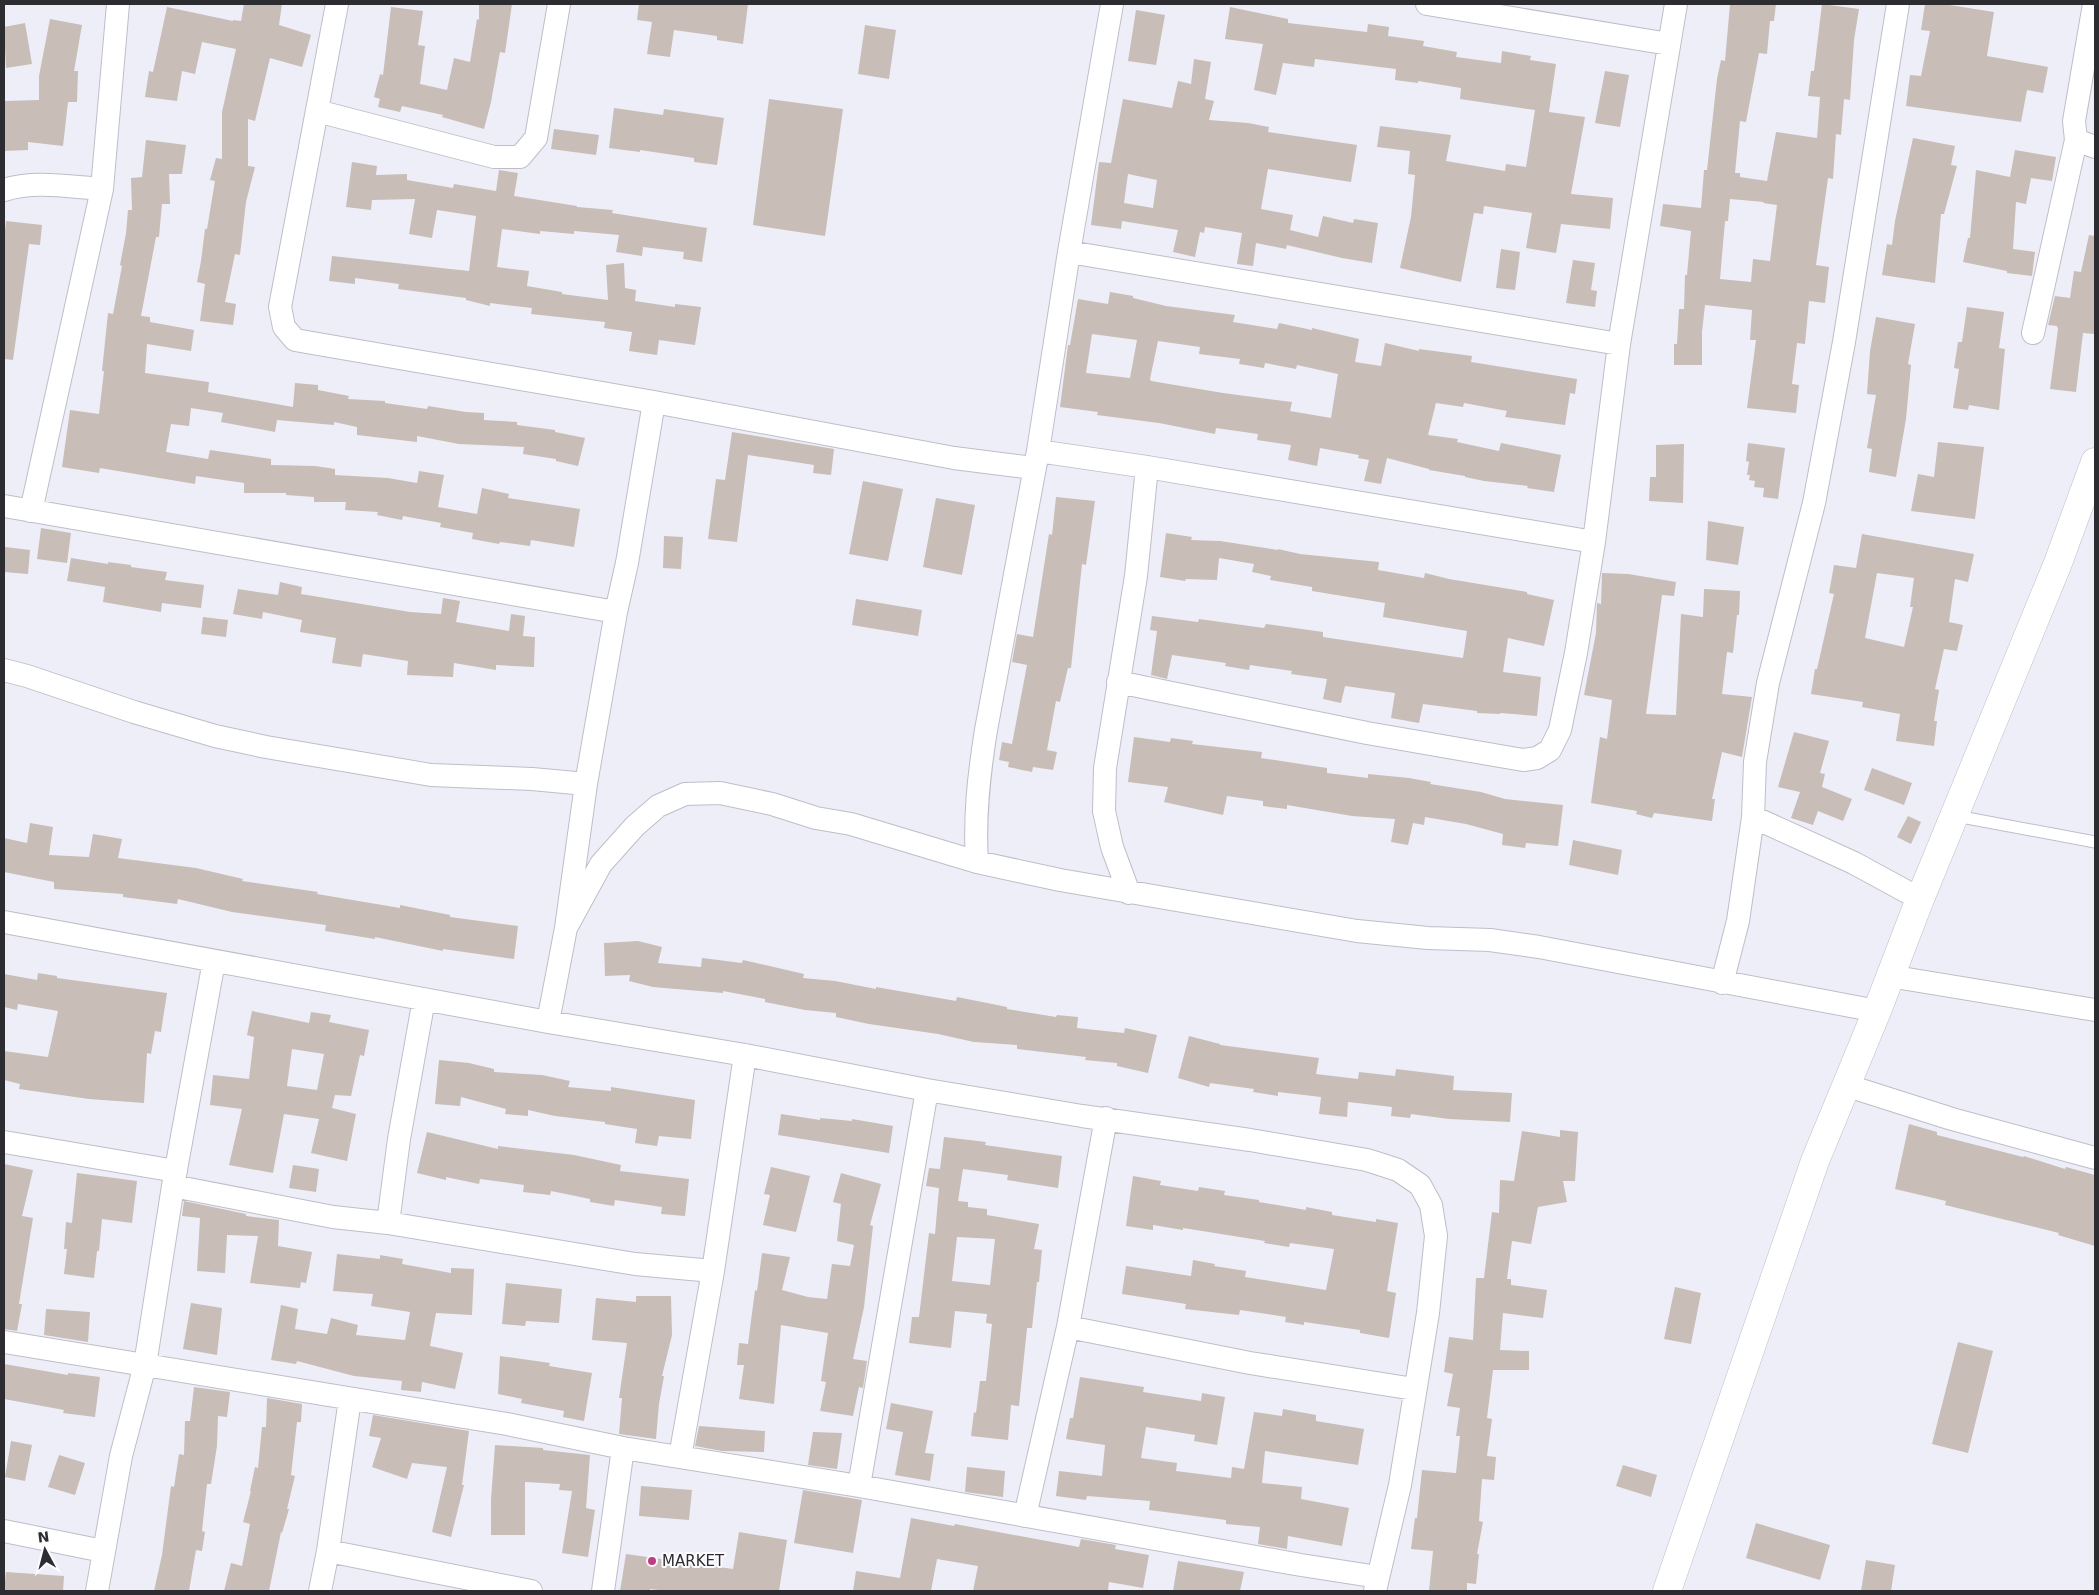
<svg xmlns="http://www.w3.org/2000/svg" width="2099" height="1595" font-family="'DejaVu Sans',sans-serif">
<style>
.building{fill:#c8bdb7;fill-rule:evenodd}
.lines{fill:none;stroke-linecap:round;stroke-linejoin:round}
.service-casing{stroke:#bebec9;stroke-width:13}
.minor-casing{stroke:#bebec9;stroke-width:24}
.tertiary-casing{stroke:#bebec9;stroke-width:29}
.service{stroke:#fff;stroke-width:11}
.minor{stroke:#fff;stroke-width:22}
.tertiary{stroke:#fff;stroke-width:28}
.poi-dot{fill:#c03c81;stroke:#fcfcfe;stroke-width:2}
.labels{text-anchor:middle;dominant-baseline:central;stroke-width:4;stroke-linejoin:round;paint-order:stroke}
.poi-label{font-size:15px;fill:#2d2d31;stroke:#fcfcfe;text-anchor:start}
</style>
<rect width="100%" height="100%" fill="#eeeef9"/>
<path class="building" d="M244,4h38l-3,21 32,10 -9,32 -32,-9 -15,63 -7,-2v47l7,1 -9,35 -6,53 -5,-1 -10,48 11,2 -3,21 -33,-4 5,-37 -8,-2 4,-21 4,-32h2l8,-48 -5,-1 6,-22 6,1v-47l14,-63 -34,-7 -7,32 -13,-3 -5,30 -32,-4 4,-26 4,1 14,-65 66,14v-1l8,1z
M479,4h33l-7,49 -5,-1 -9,50 -7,27 -42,-12 1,-2 -41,-9 -2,6 -22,-5 2,-8 -6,-2 6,-23 3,1 8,-68 32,4 -5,34 7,1 -5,38 27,6 7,-32 16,4 7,-43 2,1z
M639,4h109l-5,40 -26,-4v-4l-43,-6 -4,27 -23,-3 5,-32 -15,-2z
M1730,4h46l-2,17h-4l-3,33 -8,-1 -13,69 -6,-1 -5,52h5v4l27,4 9,-49 41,6 3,-41 -12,-1 3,-25h3l8,-67 37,5 -5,31 -4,60 -6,-1 -3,36 -5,-1 -3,45 -5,-1 -12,87 13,2 -4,36 -16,-2 -4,43 -8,-1 -5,41 7,1 -3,28 -49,-5 9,-68h-6l2,-30 -47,-5 -3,27v33h-28v-21h3l2,-35h5l1,-34h2l4,-44 -31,-5 3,-22 38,4 3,-38h3l10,-91 4,-19 4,1zM1730,199l34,3 -1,1 14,2 -7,56 -17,-2 -2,23 -31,-3 5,-58h3z
M1925,4h18l51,8 -7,44 61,11 -5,26 -16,-3 -6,32 -115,-16 4,-31 11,1 9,-45 -9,-1z
M1230,7l58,12v4l79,9 1,-8 21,3 -1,9 36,5 -1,5 34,6 -1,5 45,6 1,-12 29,5 -1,4 26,4 -7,48 36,5 -14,77 42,4 -3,31 -49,-5 -5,29 -30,-5 6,-35 -48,-7 -1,8 -9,-1 -13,69 -61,-14 11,-51 4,-42 -7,-1 2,-23 -33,-4 3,-21 71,9 -5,26 59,10 1,-7 20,3 9,-57 -75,-11 1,-11 -43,-7v2l-23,-3 1,-11 -81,-10 -1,8 -31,-4 -7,32 -22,-5 9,-46 -38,-5z
M1136,10l29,5 -9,50 -28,-4z
M50,19l32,6 -8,46h4l-1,31h-9l-5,44 -35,-4v8l-24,1v-50l35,-1v-24z
M25,23l7,41 -26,4 -2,-41z
M865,25l31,5 -7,49 -31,-5z
M1194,59l17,3 -6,37 9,2 -5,19 39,3 21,4 -1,5 89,13 -6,37 -83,-13 -7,40 32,6 -3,15 28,7 5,-21 30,7 1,-4 24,4 -6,40 -30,-5 -55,-13 -1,4 -30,-6 -3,23 -16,-2 5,-31 -37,-6 -1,6 -4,-1 -5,25 -22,-5 5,-22 -56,-9 -1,8 -30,-4 8,-63 12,1 12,-64 49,9 6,-27 13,3zM1128,174l29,6 -4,28 -29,-5z
M1605,71l24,4 -9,52 -25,-4z
M769,99l74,10 -18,127 -72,-11z
M614,108l49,7 1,-6 60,9 -7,47 -23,-3v-4l-54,-8v2l-31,-4z
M554,129l45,6 -3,20 -45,-6z
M1913,138l42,8 -4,19 6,1 -13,48h-3l-6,69 -53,-8 5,-31 5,1 3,-24z
M146,140l40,5 -4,29h-13l1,30h-8l-3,33h-3l-15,79 9,1v5l44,8 -3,21 -44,-7 -2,29 64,9 -1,10 85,15 2,-24 23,2v5l31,6 -1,3 37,2v2l42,6 1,-3 38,6 18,1v7l33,2v3l38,5v2l30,6 -7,28 -22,-5v-2l-33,-5 1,-7 -65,-3 -42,-8v6l-60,-7v-8l-23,-5v3l-57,-5 -2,12 -54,-10 2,-9 -32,-5 -2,18 -18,-2 -5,28 42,7 2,-9 61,9v6l44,1 20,3v6l53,3 29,5 2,-12 25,4 -6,32 39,7 5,-26 27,6 -1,4 72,11 -6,38 -43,-7 -1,6 -30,-4 -1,2 -27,-5 1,-6 -33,-6 1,-4 -38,-7 -1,4 -25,-5 1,-3 -33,-2 1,-8h-32v-5l-28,-2v-2h-42v-10l-48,-7 -1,8 -95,-16 -1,5 -37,-6 8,-57 29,4 5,-43h-2l6,-58 5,1 9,-48 -2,-1 6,-32 2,-23h4l-1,-32 11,-1z
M2015,150l41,7 -4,24 -21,-3 -5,26 -10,-2 -3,47 22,3 -3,24 -25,-3v-2l-44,-9 5,-24h2l6,-68 34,7z
M352,162l25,4 -1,9 31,-1v6l46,8 1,-4 42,7 3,-21 19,3 -4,23 63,10v1l36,3 -1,3 95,15 -5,34 -19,-3 1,-7 -41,-5 -1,9 -26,-4 3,-17 -45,-4v3l-34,-3v3l-38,-5 -5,38 32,4 -2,15 35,6v2l46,6 -2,-35 18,-2 1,25 11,2 -1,11 40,6v-3l26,3 -6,38 -36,-5 -2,15 -28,-4 3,-19 -28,-4 1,-6 -74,-8 1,-6 -42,-5v3l-24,-6v-2l-68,-9 1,-5 -44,-6v6l-26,-3 3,-25 137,15 7,-55 -39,-6 -5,28 -23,-4 6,-35 -43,1 -1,10 -25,-3z
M6,221l36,4 -2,20 -11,-1 -16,116 -9,-1v-118z
M2089,235l6,1v98l-12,-1 -7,59 -26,-3 8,-60 -1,-3 -9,-1 7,-29 15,2 4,-27 7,1z
M1501,249l19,3 -5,38 -19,-2z
M1573,260l22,3 -4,27 6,1 -2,16 -29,-4z
M1110,292l23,4v2l33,8 69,9 -2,7 44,7 2,-6 33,7v-2l47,11 -4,23 26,4 4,-23 34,8v-2l53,7 -1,6 106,17 -2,15 -5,-1 -5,32 -60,-8 2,-6 -43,-8 -1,4 -27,-4 -8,32 30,4 -1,3 42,9 2,-8 60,12 -7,37 -27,-4 1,-2 -44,-5 -19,-4v-1l-36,-6v-1l-42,-11 -6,26 -17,-3 5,-21 -11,-2 1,-3 -39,-7 -3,18 -29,-6 3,-15 -34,-5 1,-6 -42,-6 -1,6 -56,-11 -62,-8 1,-3 -38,-5 8,-62h2l8,-46 30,5zM1092,334l45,6 -7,38 -44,-5zM1158,341l42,6 -1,7 41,5 -1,5 25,4 1,-5 31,6 1,-4 41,9 -7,44 -41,-7 2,-9 -69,-9 -72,-12 -1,-2z
M1967,307l37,5 -5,36 6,1 -6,61 -30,-5 -1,5 -15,-2 6,-39 -5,-1 4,-26h4z
M1876,317l39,7 -7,40 3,1 -5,54 -10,58 -27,-5 3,-23 -5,-1 9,-53 -9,-1 3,-43z
M732,432l102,17 -3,26 -18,-2 1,-8 -66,-10 -11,87 -29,-3 8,-60 9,1z
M1938,442l46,5 -9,72 -64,-8 7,-37 16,3z
M1748,443l37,5 -7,51 -15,-2 1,-9 -10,-1 1,-6 -6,-1 1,-5h-3l2,-13 -3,-1z
M1684,444l-1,59 -34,-2 1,-24h6v-32z
M863,481l40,8 -15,72 -39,-7z
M1056,497l39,4 -9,64 -4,-1 -11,104h-3l-8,34 -4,-1 -9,49 10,2 -4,18 -20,-3 -1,5 -24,-5 1,-5 -10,-2 3,-18 10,2 15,-79 -15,-3 5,-28 16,3 16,-103 3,1z
M936,498l39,7 -13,70 -39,-8z
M1708,521l36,6 -6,38 -32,-5z
M41,528l30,5 -4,30 -30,-4z
M1166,533l26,4 -1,3 29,1 58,9v-1l22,5 79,8 -1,8 46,8 1,-5 24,6 78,13v2l27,6 -10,46 -36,-8 -5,34 38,5 -4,39 -37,-3v1l-23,-1v-2l-54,-7 -4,19 -28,-5 4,-25 -50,-7 -4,17 -18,-4 4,-20 -36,-5 1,-3 -42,-6 -1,5 -24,-4 1,-3 -54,-8 -5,24 -16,-4 6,-44 -7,-1 2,-14 46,6 1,-3 65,9 2,-4 57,8v5l140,21 4,-27 -84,-14 2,-14 -73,-12v-4l-42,-7 1,-4 -19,-4 2,-8 -35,-6 -2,22 -31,-1 -1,2 -25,-4z
M1862,534l112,20 -6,28 -13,-3 -6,43 14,3 -6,26 -13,-2 -9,40 4,1 -5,31h3l-3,25 -38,-5 4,-27 -38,-7 1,-5 -52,-8 4,-25h2l17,-75 -5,-1 5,-28 22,3zM1877,573l37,5 -4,29h3l-9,40 -39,-9z
M664,536l19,1 -2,32 -18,-1z
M5,547l25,3 -2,24 -24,-2z
M71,558l37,6v-2l23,3v2l36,5 -2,8 39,5 -3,23 -39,-5 -1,9 -58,-10 2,-15 -38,-6z
M1602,573l26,1 48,8 -2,14 -12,-1 -16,119 30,1 5,-101 22,3 1,-28 36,2 -1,24h-2l-4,38 -6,-1 -5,42 30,3 -10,60 -20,-5 -10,47h3l-3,22 -58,-8 -2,5 -16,-4 1,-3 -46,-8 9,-66 7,2 5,-39 -28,-5 12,-62 1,-30 4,1z
M280,582l22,5 -1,7 109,18 31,2 2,-16 17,3 -4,21 53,9 2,-17 14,2 -2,20 12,1 -1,30 -38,-2v5l-42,-7 -1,14 -46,-2 1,-14 -45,-7 -2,13 -29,-4 4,-25 -36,-6 2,-12 -39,-8 -1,7 -29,-5 5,-25 40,6z
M856,599l66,11 -4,26 -66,-11z
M203,617l25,3 -2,17 -25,-3z
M1794,732l35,9 -9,32 5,1 -3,13 30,12 -9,22 -25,-10 -5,14 -22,-7 9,-26 -22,-5z
M1134,737l36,5 1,-4 22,3 -1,3 70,8 -1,6 66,10v5l41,5v-4l41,4 22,4 -1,2 51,8 24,7 58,6 -5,41 -32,-3 -1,5 -23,-3 1,-11 -37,-10 -41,-7 -1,8 -11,-2 -5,22 -17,-3 4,-23 -43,-3 -65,-11v4l-24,-3v-5l-36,-5 -4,19 -59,-13 4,-15 -40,-5z
M1872,768l40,15 -8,22 -40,-15z
M1908,816l13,6 -10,22 -14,-7z
M30,823l23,4 -4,28 40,2 4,-23 29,5 -4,19 78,10 47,11 -1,2 76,11 -1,2 83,14v-3l50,10v2l68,9 -4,33 -71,-10v2l-68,-14v2l-50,-8 1,-6 -94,-13 -54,-13 -1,5 -54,-7v-3l-69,-5v-7l-50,-10v-34l23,5z
M1573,840l49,10 -4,25 -49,-10z
M638,941l24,6 -4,16 43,4 1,-9 40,5 1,-3 61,14 -1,4 32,3 41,8v-2l80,14 1,-4 50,10v2l49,8 1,-2 21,2 -1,11 47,5 1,-5 32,7 -9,38 -31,-7v-3l-32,-3 1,-3 -69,-8v-4l-43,-3 -36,-8 -69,-10 -33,-7v-4l-31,-3 -40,-8v-3l-42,-8v2l-70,-6 -24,-6 1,-6 -25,1 -1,-33z
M38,973l19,3v2l110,15 -6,39 -6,-1 -4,23 -4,-1 -3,50 -55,-4 -70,-10 1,-5 -16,-4v-29l44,6 10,-46 -40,-7 -1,6 -13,-3v-33l33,6z
M252,1011l57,12 2,-11 20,3 -2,7 40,8 -5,26 -4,-1 -9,41 -16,-1 -3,13 24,6 -9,47 -36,-8 8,-34 -35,-5 -11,59 -44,-8 13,-56 -32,-4 3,-30 36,4 5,-42 -7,-2zM292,1049l32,5 -7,36 -30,-4z
M1189,1036l31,8v1l99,13 -3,16 42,5 1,-7 36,4 1,-7 58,7 -1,14 59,3 -2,29 -61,-3 -38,-5 -1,4 -19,-2 1,-9 -44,-5 -1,15 -28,-3 2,-17 -43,-5v4l-25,-4 1,-3 -44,-6 -1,4 -31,-9z
M439,1060l30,3 25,6v3l48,3 28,6 -2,6 43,4v-4l84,13 -4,39 -32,-3 -2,10 -22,-3 2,-14 -32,-5v-2l-50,-6 -27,-6v6l-23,-2 1,-5 -45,-12 -1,9 -25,-2z
M781,1114l39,6v-2l32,3v-2l41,7 -4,27 -111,-18z
M1909,1124l28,8v3l86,22 1,-1 41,13 1,-2 29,8v71l-37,-11 1,-2 -114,-28 1,-4 -51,-12z
M1560,1130l18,2 -3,49h-12l4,21 -29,5 -7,37 -19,-3 -5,38h4v6l36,5 -4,28 -40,-5 -3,37 29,1v19h-36l-6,48 5,1 -5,37 9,1 -2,23 -12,-1 -3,42 4,1 -6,32h2l-3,30 -9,-1v8h-38l4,-40 -22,-2 4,-31h2l5,-48 34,3 4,-37h-4l4,-28 -13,-2 6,-32 -9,-2 5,-35 24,3 3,-62h8l8,-66 7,1 1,-33 14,1 8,-50 38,6z
M427,1132l71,17v-3l76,9 47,10 -1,6 69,8 -4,37 -24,-2 1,-7 -47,-7 -1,6 -24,-4v-3l-39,-8 -1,4 -27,-3 1,-7 -44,-6 -1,5 -33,-7v3l-29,-7z
M944,1137l42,5 -1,3 77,11 -4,32 -51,-8 1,-5 -45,-6 -5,32 10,1v5l19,2v6l52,9 -5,25 8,1 -3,32h-2l-5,46h-5l-8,78 -8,-1 -3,35 -37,-4 3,-24 2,1 4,-32h6l6,-57 -6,-1 1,-9 -32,-3 -4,37 -42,-5 3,-26h7l10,-84 6,1 4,-46 -13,-2 3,-18 11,1zM957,1237l38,2 -5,46 -38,-4z
M4,1164l29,6 -11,46 11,2 -14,86h3l-5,27 -13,-2z
M293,1165l26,4 -3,23 -27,-4z
M771,1167l39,9 -14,56 -33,-7 7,-30 -6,-1z
M77,1173l60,8 -5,42 -30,-4 -3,32h-2l-3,27 -30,-4 3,-25h-3l2,-27 6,1z
M841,1173l40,11 -11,41 3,1 -9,81 -11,52 14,2 -4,27 -4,-1 -6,29 -33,-5 6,-29 -5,-1 7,-48 -47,-8 -7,79 -35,-5 5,-34h-7l2,-22 9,1 7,-54 2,1 5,-38 28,4 -8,33 26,7 19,2 5,-35 18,2 4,-21 -17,-4 4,-37 -8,-2z
M1133,1176l28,5 -1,4 38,6 1,-4 26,4 -1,4 35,5v2l47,8v-3l26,5v3l44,7v-3l22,4 -11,68 9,2 -7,45 -29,-5v-3l-56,-8v3l-19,-3 1,-5 -46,-7 -1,5 -54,-6 1,-5 -64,-10 4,-28 65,10 2,-16 22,4 -1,2 32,5 -1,6 81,13 8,-41 -44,-6 -1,4 -25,-4 1,-2 -82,-13v2l-30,-5v5l-27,-4z
M184,1201l62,13v2l33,4 -1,26 34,6 -6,31 -5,-1 -1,6 -50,-5 8,-47 -31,-1 -2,38 -28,-2 3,-53 -18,-2z
M337,1254l43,5v-4l23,4 -1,5 49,9v-5l23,1 -2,46 -36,-2 -6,33 33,7 -8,36 -33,-7 -1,10 -20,-2 1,-9 -48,-5 -57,-15 -1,3 -25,-4 10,-55 17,4 -3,20 32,5 4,-16 27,7 -2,10 49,5 5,-28 -39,-6 2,-12 -40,-3z
M506,1283l56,6 -3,34 -33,-2 -1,5 -23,-2z
M1675,1287l26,6 -10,51 -27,-5z
M636,1296h35l1,39 -10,41h2l-5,28 -3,35 -37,-5 3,-36h-3l8,-55 -35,-3 4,-42 40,4z
M191,1303l31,5 -5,47 -34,-6z
M46,1309l44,3 -2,30 -44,-7z
M1958,1342l35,9 -25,102 -36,-9z
M500,1356l50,7 -1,3 43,7 -8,48 -21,-4 1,-6 -43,-8 1,-4 -24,-5z
M4,1364l64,11v-2l32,4 -5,40 -32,-4 1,-3 -60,-11z
M1080,1377l64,10 -1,5 58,9 1,-8 23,4 -8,48 -23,-4 1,-6 -49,-8 -5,31 36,5 -1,8 55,7 1,-11 12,2 10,-57 28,4 1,-7 33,6v6l48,8 -6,36 -93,-14 -3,32 40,4 -1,12 48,9 -7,38 -54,-10 -1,13 -29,-5 2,-17 -34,-3v-4l-77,-10 1,-9 -63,-5 -1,4 -30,-4 3,-25 43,5 3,-31 -39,-6 4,-21h3z
M194,1387l36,5 -3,25 -9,-1 -1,30 -6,38h-4l-5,47 3,1 -3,19 -6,-1 -7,41h-35l8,-36 9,-69 3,1 5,-33 5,1 1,-34h5z
M267,1398l35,6 -1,18h-4l-6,53 4,1 -8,33h2l-7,24 -1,-1 -12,59h-45l7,-28 11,3 8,-42 -7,-2 8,-31h-1l5,-24 3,1 4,-41h4z
M891,1403l42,8 -8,42 9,1 -4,27 -35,-6 8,-43 -17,-3z
M373,1415l96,16 -7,54h2l-13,52 -19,-5 15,-65 -35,-4 -5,16 -35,-12 9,-29 -12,-2z
M699,1426l66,5 -1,21 -42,-1 -27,-5z
M813,1432l29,1 -5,36 -29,-4z
M11,1441l21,4 -7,36 -20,-4z
M495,1445l48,3v2l47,5 -4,53 9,2 -7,47 -26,-4 10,-62 -13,-1 1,-6 -35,-2v53h-34v-36z
M59,1455l26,8 -10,32 -27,-8z
M1623,1465l34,10 -6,22 -35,-11z
M967,1467l38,4 -2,26 -38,-5z
M641,1486l51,4 -3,30 -50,-4z
M803,1490l59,10 -9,53 -59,-10z
M911,1518l43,8 1,-2 124,23 2,-8 35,6 -1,4 34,6 -6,33 -34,-6 -1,9h-135l5,-25 -41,-7 -6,32h-78l3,-20 44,7z
M1756,1523l74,22 -10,35 -74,-22z
M739,1532l48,8 -8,51h-112l-17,-2v2h-30l6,-37 107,15z
M1866,1560l29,5 -4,26h-30z
M1178,1561l66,11 -4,19h-67z
M6,1572l58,4 -1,15h-59z"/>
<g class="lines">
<g class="service-casing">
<path id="service" d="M1956,816l139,26"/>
</g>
<g class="minor-casing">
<path id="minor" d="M337,4l-57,303 4,20 11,13 359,62 300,56 79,10
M1427,4l242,40
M2094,4l-20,117 2,19 19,7
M317,111l177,46h26l16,-19 23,-134
M4,190c30,-10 67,-3 98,-1
M1069,252l550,92
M2033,333l43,-193
M1038,451l109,16 447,75
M4,506l612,106
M31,511l71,-322 16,-185
M4,670l23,6 107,36 81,24 51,11 165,28 101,4 54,5
M1118,682l249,51 156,27 14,-2 13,-8 10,-20 16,-77 18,-111 25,-198 57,-340
M1753,817l101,46 66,36
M977,862c-3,-45 2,-88 9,-132l52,-279 31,-199 43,-248
M1129,893l-17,-46 -8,-36 1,-43 31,-192 11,-109
M4,922l544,100 197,33 182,35 155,26 168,24 117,20 31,10 22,15 11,20 5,31 -8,77 -28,172 -25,106
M566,928l35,-64 34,-38 23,-20 27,-12 35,-1 52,11 44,14 35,6 126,38 83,18 297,51 71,7 62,2 49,7 338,64
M1889,976l206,34
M1722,983l16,-62 15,-104 2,-55 13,-79 46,-180 30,-161 54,-338
M548,1022l18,-94 20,-144 30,-172 11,-49 27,-161
M1845,1085l107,34 143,39
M4,1142l172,29
M173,1186l160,31 55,6 247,41 78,7
M388,1223l11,-84 25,-140
M1068,1327l182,36 164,26
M4,1342l503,82 116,24 236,38 442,79 77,12
M680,1457l33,-186 32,-216
M859,1486l68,-396
M1025,1516l43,-189 38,-209
M4,1531l99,20
M328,1551l203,40
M97,1591l24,-135 24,-91 28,-179 41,-225
M320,1591l8,-40 22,-152
M603,1591l20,-143"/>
</g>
<g class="tertiary-casing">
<path id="tertiary" d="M1667,1591l148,-430 62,-150 43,-112 138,-336 37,-101"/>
</g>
<use href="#service" class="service"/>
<use href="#minor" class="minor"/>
<use href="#tertiary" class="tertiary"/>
</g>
<circle class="poi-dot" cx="652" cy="1561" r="5"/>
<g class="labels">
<g class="poi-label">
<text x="662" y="1561">MARKET</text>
</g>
</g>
<rect width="2099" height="1595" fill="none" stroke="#2d2d31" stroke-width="10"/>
<g transform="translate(45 1550) rotate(353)" stroke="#fcfcfe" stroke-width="4" paint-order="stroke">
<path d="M0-4L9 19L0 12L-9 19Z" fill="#2d2d31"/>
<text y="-8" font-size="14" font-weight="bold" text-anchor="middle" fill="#2d2d31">N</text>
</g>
</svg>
